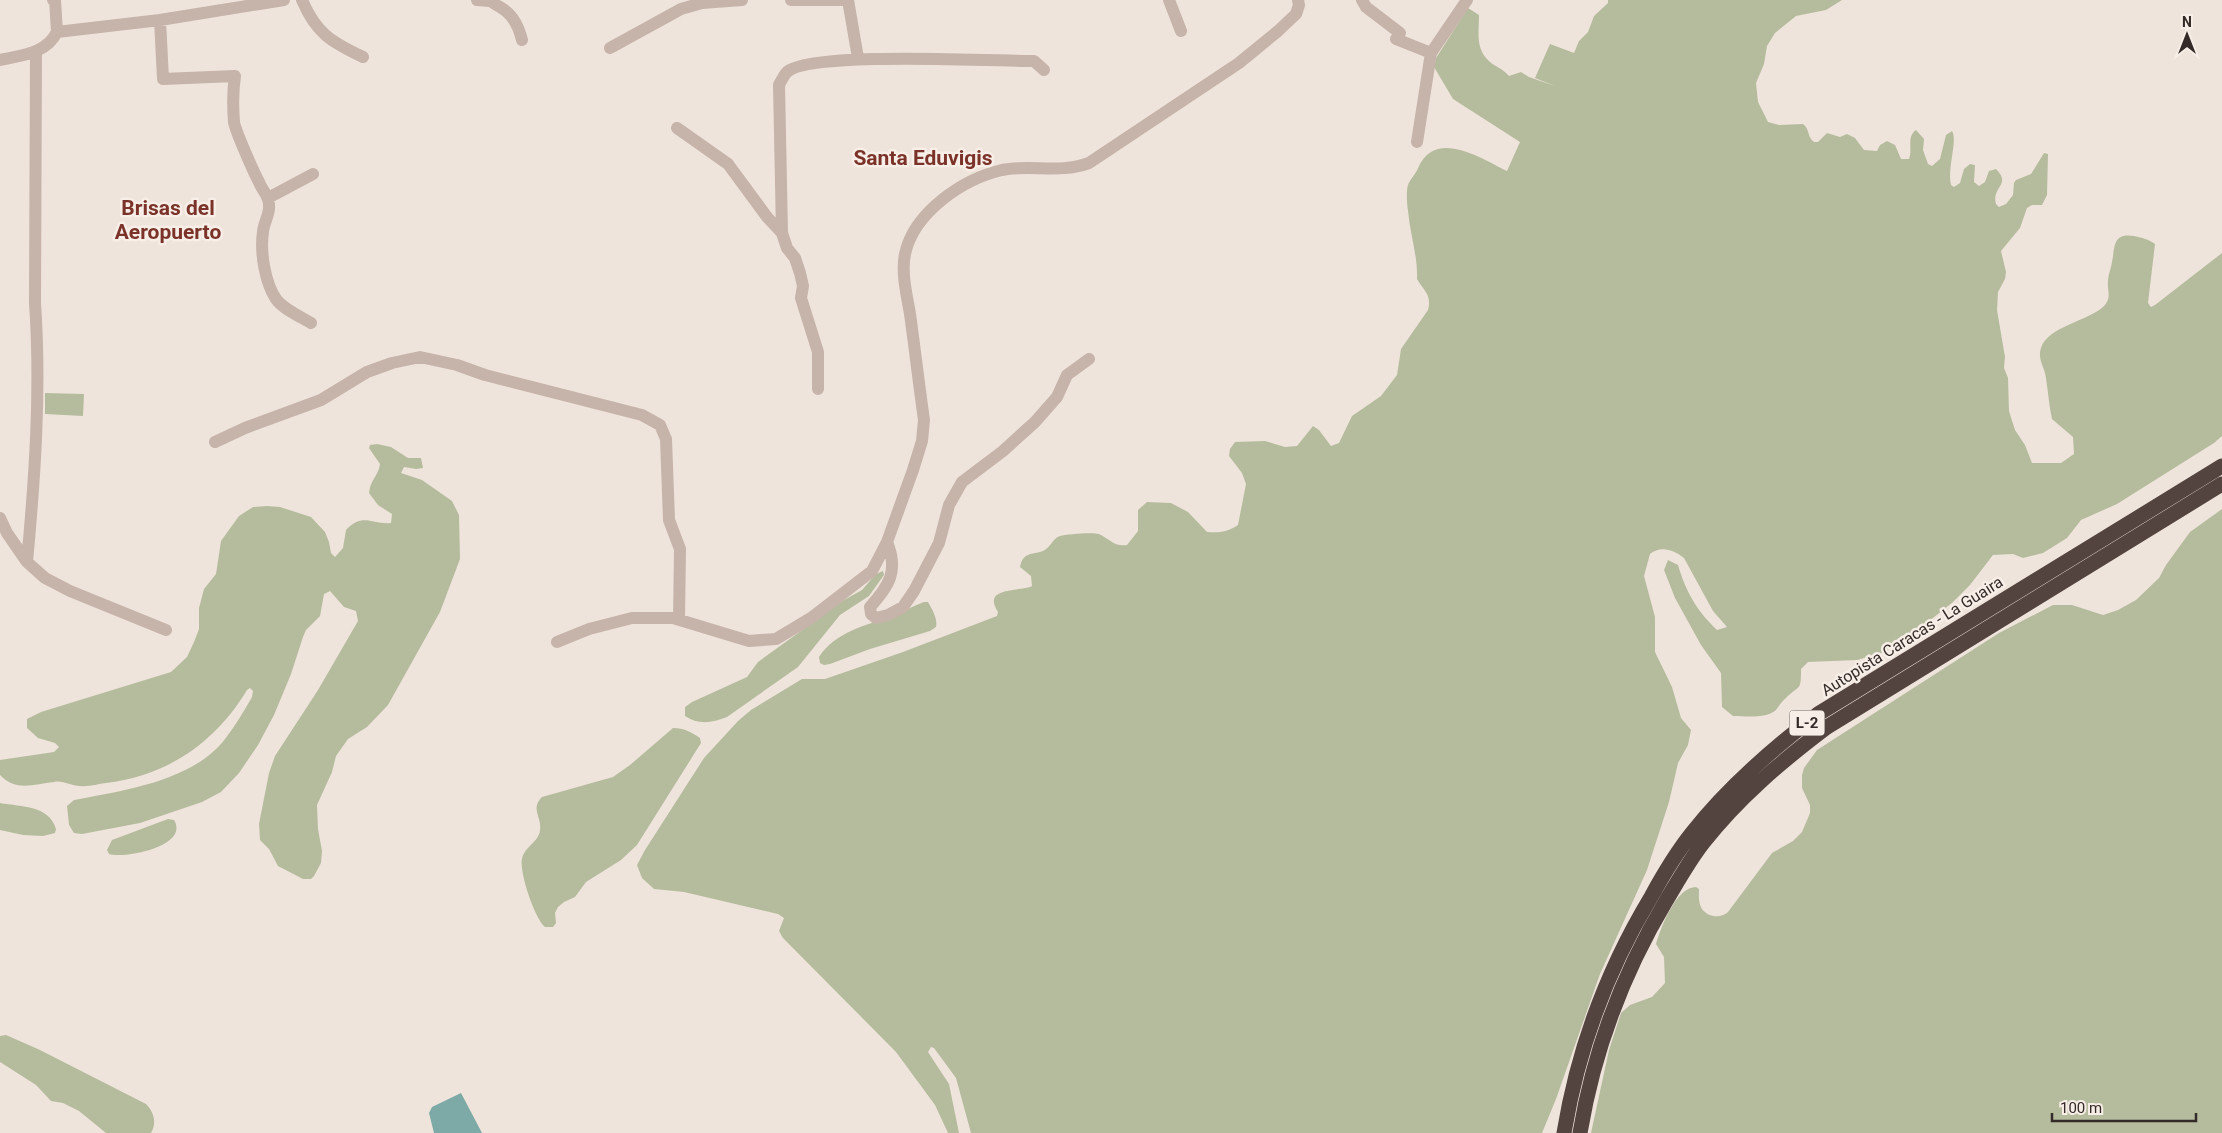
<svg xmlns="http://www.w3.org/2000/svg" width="2222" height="1133" font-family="Roboto,sans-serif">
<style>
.green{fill:#b5bc9d}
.water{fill:#7da9a6}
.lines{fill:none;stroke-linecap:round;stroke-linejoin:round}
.minor{stroke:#c6b3a9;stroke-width:12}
.highway{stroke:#544440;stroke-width:15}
.labels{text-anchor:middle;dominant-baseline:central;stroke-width:5;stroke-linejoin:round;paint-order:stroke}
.shield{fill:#f7eee7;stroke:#6e6561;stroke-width:1}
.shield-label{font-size:15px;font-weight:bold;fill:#342a28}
.street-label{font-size:16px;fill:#342a28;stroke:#f7eee7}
.district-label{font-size:21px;font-weight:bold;fill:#7b3329;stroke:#f7eee7}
</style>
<rect width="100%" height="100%" fill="#efe4db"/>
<path class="green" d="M1608,0h234l-16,10 -30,6 -21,17 -8,13 -3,18 -8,19 2,19 10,20 11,3 24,-1c7,5 4,13 11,18h4l9,-9 13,4 7,-3 8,4 9,12 13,1 3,-6 7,-4 8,4 6,14h8c4,-10 -3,-22 7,-29l8,9 -1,11 5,14 4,2 8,-7 6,-24 6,-4c6,9 -5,37 -1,54l3,2 6,-4 4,-14 6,-5 5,1 -1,17 5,4 6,-4 4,-11 7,-2c16,16 -5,18 0,35l3,3 7,-3 7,-9 1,-12 2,-3 15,-6 13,-21 4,1 -1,41 -5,10h-10l-5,3 -7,20 -19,23 5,21 -1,7 -7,13 -1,18 8,47 -1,11 4,10 1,33 6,19 10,15 7,18h29l13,-9 -1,-17 -21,-18c-3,-13 -4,-28 -6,-41 -1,-10 -9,-19 -5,-30 7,-22 48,-27 63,-42 8,-9 3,-14 4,-25 0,-6 3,-12 4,-19 3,-14 0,-30 22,-26 9,2 14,3 21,8l-7,59 3,4 4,-2 67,-52v183l-8,7 -97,61 -36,16 -14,18 -24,15 -20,5 -10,-4 -20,1 -23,30 -17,17 -49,39 -6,1 -13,10 -28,8 -49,2 -7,7c0,23 -1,15 -15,29 -4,3 -7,8 -10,12 -10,9 -30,6 -43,6l-11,-9 -1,-34 -20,-28 -26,-47 -11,-28 4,-10 10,5c8,27 19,46 39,65l10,-3 -14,-16 -29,-53c-10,-8 -23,-13 -34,-4l-6,22 11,41v35l17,35 9,31 10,12 -3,15 -10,18 -9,39 -22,68 -47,104 -44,125 -14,34h-571l-15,-55 -22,-30 -3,-1 -3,5 21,32 10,49h-11l-13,-28 -39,-53 -113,-114 -4,-7 5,-13 -6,-4 -94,-22 -30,-3 -12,-11 -5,-13 8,-15 59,-92 34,-37 13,-11 51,-31h23l78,-27 94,-36 1,-4c-17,-26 23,-20 34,-26l-1,-10 -11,-9c3,-15 11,-12 23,-16 7,-3 10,-13 17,-15 7,-2 33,-4 39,-2 11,5 15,13 28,11l11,-14v-21l9,-8 24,1 17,9 19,20c13,1 20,0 31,-7l8,-41 -4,-11 -13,-17 1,-7 5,-7 30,-1 20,6 12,-1 16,-20 6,4 12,16 8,-3 13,-27 29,-20 16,-21 4,-26 27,-39c4,-15 -4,-19 -11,-31 1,-22 -7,-45 -9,-68 -1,-7 -2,-19 0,-26 2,-6 8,-11 10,-17 17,-40 63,-10 89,3l13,-29 -67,-43 -19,-32 2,-9 32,-50 11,7c0,18 -4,34 11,47 6,5 12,6 19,14l12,-4 8,5 26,9 -20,-8 15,-34 24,9 5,-12 9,-9 6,-16 14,-13z
M45,393l39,1 -1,22 -38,-2z
M377,444l14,3 17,11h13l2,10 -7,1 -12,-2 -3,6 21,7 30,21 7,14 1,44 -20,53 -52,93 -21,22 -19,12 -12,17 -4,16 -15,33 1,24 4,22 -1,12 -7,13 -3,3h-8l-25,-13 -9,-17 -9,-9 -1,-16 10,-51 6,-17 43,-66 40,-69 -2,-10 -12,-4 -14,-16 -6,3 -4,22 -14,14 -3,7 -12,37 -17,41 -16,30 -19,28 -18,19 -19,10 -62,21 -58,11 -8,-1 -5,-8 -2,-19 7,-6c48,-9 119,-19 151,-61 10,-13 19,-28 27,-42l1,-6 -3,-3 -3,2c-31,52 -80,86 -141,93 -8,1 -18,4 -26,3 -9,0 -17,-6 -26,-4 -20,2 -38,10 -54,-7v-15l54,-8 5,-5 -4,-4 -17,-5 -11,-10v-9l14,-7 130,-40 16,-15 7,-15 5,-13v-21l5,-19 12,-15 5,-33 18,-25 14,-9 14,-1 13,1 31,10 14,15 4,10 2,11 4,4 8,-9 3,-18c17,-18 26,-5 45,-7l1,-9 -14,-9 -9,-12c1,-13 10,-18 11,-29l-11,-16 1,-3z
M2222,509v624h-631l18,-83 12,-37 9,-8 22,-8 13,-14 -1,-26 -8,-13c5,-17 20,-57 40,-57l3,2c0,6 -1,14 3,20 6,8 18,10 26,3l44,-59 21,-12 9,-9 8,-19v-8l-8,-17v-13l2,-7 13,-18 182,-117 54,-28h19l31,10 15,-5 18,-10 23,-22 7,-13 24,-33z
M883,571l1,4 -15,21 -29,19 -42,52 -71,50c-15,6 -29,8 -42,-1v-9l7,-5 55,-25 11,-15 86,-62 18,-10 14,-16z
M924,602h4c4,7 10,17 8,25l-6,4 -60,18 -40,15 -6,1 -4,-2 -1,-6c16,-25 48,-32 73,-41 11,-4 21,-10 32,-14z
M673,728c11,0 18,4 27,10l1,5 -64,102 -16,15 -35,22 -11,15 -11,5 -6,5 -3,6 1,10 -3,4h-8c-10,-8 -26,-55 -23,-68 2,-12 17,-17 18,-29 2,-13 -10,-21 2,-33l71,-20 17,-12z
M0,803c22,4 49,2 56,26l-1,4 -12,3 -20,-1 -23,-5z
M168,819l6,1c16,26 -49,39 -65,34l-2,-4 5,-10z
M6,1035l34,15 106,54c8,8 11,19 5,29h-45l-27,-22 -16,-8 -12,-2 -15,-16 -36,-23v-26z"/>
<path class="water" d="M461,1093l21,40h-48l-5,-20 3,-6z"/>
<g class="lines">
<path class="minor" d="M53,0h2l2,32
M302,0c14,33 29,42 61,57
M477,0l13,1
M490,0c4,5 8,5 13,9 11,7 16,19 19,31
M791,0h57
M848,0l10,58
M1169,0l12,31
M1362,0l4,7 34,26 -4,6 35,14
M160,20l3,59 72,-3c-2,13 -2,33 -1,46 1,8 20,51 25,60 2,6 7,11 9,17 4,14 -4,21 -5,33 -3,20 2,51 13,67 7,10 25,18 35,24
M610,48l71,-39 21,-6 40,-3
M0,60c22,-5 46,-6 57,-28l103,-12 124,-20
M677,128l51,36 39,53 15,16
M1417,142l14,-89 36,-53
M268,198l45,-24
M818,389v-37l-17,-54 2,-12 -3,-13 -5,-15 -8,-10 -5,-15 -3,-148c2,-4 5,-10 8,-13 23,-21 207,-11 247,-11l10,9
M215,442l30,-14 76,-28 46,-28 25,-9 28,-6 37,8 28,10 157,40 18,10 6,14 3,81 11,29 -1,71
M0,518l7,15 20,29 18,16 25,13 96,39
M887,542c12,29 2,44 -17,65l1,7 5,4 12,-3 15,-8 11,-16 25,-48 10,-38 13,-23 41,-31 32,-29 22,-25 10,-22 22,-16
M27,562c8,-86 14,-173 8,-259l1,-251
M557,642l32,-13 43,-11h41l76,23 27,-2 35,-21 61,-47 15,-29 26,-72 9,-29 2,-21c-5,-35 -9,-70 -14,-106 -3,-18 -9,-41 -5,-60 9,-42 58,-75 97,-84 29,-6 57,4 87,-7l150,-100 39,-32 18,-17 3,-9 -1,-5"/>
<path class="highway" d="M1564,1133c14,-85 43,-163 87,-236 12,-22 25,-44 41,-64 36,-46 80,-84 126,-119l404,-248
M1580,1133c14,-84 43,-160 86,-232 12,-20 23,-40 37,-58 35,-45 79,-82 124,-116l395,-243"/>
</g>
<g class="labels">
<rect class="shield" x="1789.5" y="710.5" width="35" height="25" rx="4"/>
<g class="shield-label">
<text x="1807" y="723">L-2</text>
</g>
<g class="street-label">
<text transform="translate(1912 636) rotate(-32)">Autopista Caracas - La Guaira</text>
</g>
<g class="district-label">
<text x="923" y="158">Santa Eduvigis</text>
<text x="168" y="208">Brisas del<tspan x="168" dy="24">Aeropuerto</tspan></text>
</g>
</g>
<g transform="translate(2187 35)" stroke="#f7eee7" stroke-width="4" paint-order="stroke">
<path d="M0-4L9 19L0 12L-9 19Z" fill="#342a28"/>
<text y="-8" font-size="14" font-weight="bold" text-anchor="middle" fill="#342a28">N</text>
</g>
<path d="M2052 1113v8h144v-8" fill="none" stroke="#342a28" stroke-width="2.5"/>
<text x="2060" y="1113" font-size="15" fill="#342a28" stroke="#f7eee7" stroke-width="4" paint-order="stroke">100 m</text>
</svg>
